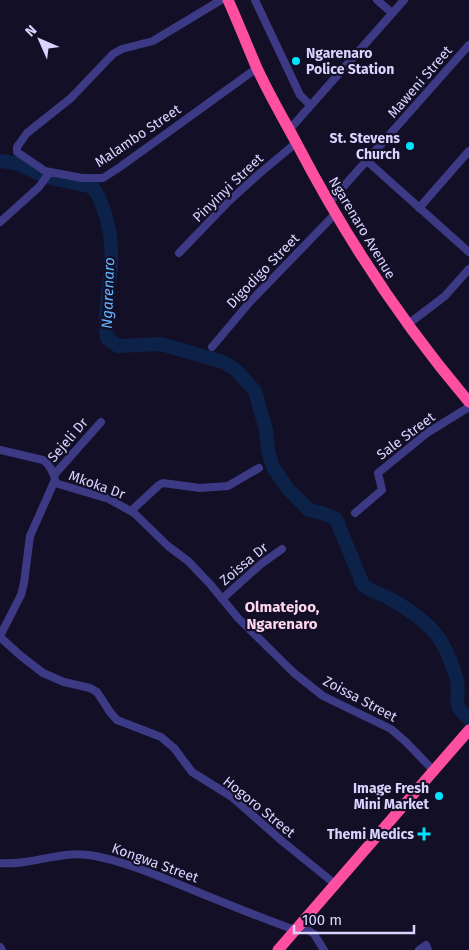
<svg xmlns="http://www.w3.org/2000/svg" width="469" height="950" font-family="'Fira Sans',sans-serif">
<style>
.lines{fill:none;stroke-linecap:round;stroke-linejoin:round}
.river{stroke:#0c2248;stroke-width:14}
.minor{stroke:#3d3a85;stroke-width:8}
.highway{stroke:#ff4fa3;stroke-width:11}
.poi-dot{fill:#00e5ff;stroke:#130f26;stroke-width:2}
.labels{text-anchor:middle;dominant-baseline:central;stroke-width:4.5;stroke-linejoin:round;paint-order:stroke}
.poi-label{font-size:14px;font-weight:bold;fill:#d9d4ff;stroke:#130f26;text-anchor:end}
.street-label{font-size:14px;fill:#d9d4ff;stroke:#130f26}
.water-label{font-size:15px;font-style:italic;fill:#62b6ff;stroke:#130f26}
.neighbourhood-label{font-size:15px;font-weight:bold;fill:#ffd6f0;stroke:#130f26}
</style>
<rect width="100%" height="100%" fill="#130f26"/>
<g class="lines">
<path class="river" d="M0,161l16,2 30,14 47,10c16,26 21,58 17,89 -2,20 -6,42 -3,62l11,8 43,-2 62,18 12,7 20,22 11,39 2,21 5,16 15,22 21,21 13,3 14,6 27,66c10,8 13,7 24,12 17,9 41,25 52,41 7,12 15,28 18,43 4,19 -8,20 12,38"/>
<path class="minor" d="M221,0l-68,41 -31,8 -9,5 -42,44 -44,35 -10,14v5l28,19 37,7h21l17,-11 137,-99
M255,0l45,95 10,10
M377,0l15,13
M289,130l115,-130
M367,161l102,91
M329,203l140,-158
M419,208l50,-57
M0,222l39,-35 10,-14
M179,253l50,-52 31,-28 36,-30
M407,325l38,-29 24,-27
M212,347l37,-44 86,-89
M0,450l43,10c6,4 11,13 12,20l-25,56 -6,47 -3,12 -21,41
M54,475l47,-53
M55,483l54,16 25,14 34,33 20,15 22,23 28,34 56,55 29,23 68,33 15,13 27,28
M131,511l28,-26 4,-2 37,5 28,-2 31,-18
M355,513l27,-23 -4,-17 49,-40 42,-26
M222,599l39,-35 21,-15
M0,637l21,19 22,17 21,9 26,6 7,4 13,20 7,8 44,17 13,11 18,24 40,25 50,44 53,43
M0,863c32,3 62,-14 95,-7 26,5 51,15 76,25 41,17 82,34 124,49
M300,925l14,9 10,16
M0,947l2,3
M419,950l7,-5 2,5"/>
<path class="highway" d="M228,0c10,22 19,45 28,66 12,27 27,52 41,78 48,92 104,178 172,258
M278,950l191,-220"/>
</g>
<g class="poi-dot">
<circle cx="296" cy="61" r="5"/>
<circle cx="410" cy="146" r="5"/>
<circle cx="439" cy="796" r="5"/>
<path d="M421.5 826.5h5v5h5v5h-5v5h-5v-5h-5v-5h5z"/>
</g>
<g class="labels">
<g class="poi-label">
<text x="306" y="53" text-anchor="start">Ngarenaro<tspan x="306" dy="16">Police Station</tspan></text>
<text x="400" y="138">St. Stevens<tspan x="400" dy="16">Church</tspan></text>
<text x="429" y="788">Image Fresh<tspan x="429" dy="16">Mini Market</tspan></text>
<text x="414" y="834">Themi Medics</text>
</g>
<g class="street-label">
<text transform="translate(420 82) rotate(-49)">Maweni Street</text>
<text transform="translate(138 136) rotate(-34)">Malambo Street</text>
<text transform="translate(228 188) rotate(-44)">Pinyinyi Street</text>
<text transform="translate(362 228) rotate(59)">Ngarenaro Avenue</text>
<text transform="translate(263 271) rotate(-46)">Digodigo Street</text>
<text transform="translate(406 436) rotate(-37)">Sale Street</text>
<text transform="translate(68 440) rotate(-49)">Sejeli Dr</text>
<text transform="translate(97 485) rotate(20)">Mkoka Dr</text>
<text transform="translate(244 564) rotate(-40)">Zoissa Dr</text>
<text transform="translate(360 699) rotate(28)">Zoissa Street</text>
<text transform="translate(259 807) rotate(39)">Hogoro Street</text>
<text transform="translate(155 863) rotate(20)">Kongwa Street</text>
</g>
<g class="water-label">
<text transform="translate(108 293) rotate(-88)">Ngarenaro</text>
</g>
<g class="neighbourhood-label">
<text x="282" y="607">Olmatejoo,<tspan x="282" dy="17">Ngarenaro</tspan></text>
</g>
</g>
<g transform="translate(40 40) rotate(315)" stroke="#130f26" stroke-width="4" paint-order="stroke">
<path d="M0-4L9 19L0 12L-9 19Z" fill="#d9d4ff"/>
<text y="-8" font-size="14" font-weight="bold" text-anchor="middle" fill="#d9d4ff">N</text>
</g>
<path d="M294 925v8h120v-8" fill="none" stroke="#d9d4ff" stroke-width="2.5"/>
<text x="302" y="925" font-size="15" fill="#d9d4ff" stroke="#130f26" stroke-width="4" paint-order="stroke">100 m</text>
</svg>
